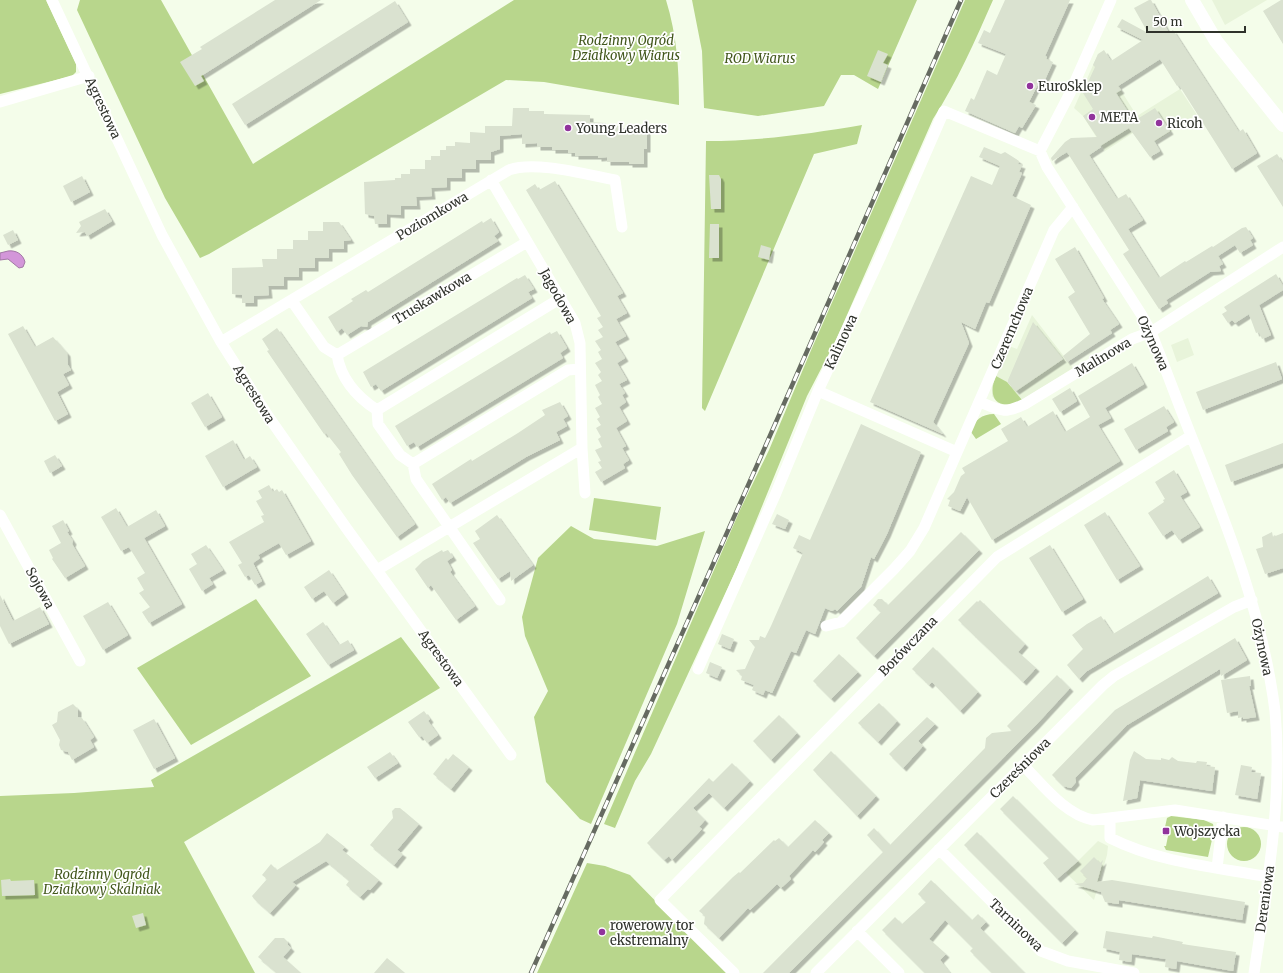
<svg xmlns="http://www.w3.org/2000/svg" width="1283" height="973" font-family="Merriweather,serif">
<style>
.built{fill:#e8f4da}
.green{fill:#b8d68c}
.water{fill:#d396d9;stroke:#a278a5}
.building{fill:#dae2d0;filter:url(#shadow)}
.lines{fill:none;stroke-linecap:round;stroke-linejoin:round}
.minor{stroke:#fff;stroke-width:11}
.tertiary{stroke:#fff;stroke-width:14}
.rail-casing{stroke:#666b61;stroke-width:4.5}
.rail{stroke:#fff;stroke-width:3;stroke-dasharray:9;stroke-linecap:butt}
.poi-dot{fill:#91339c;stroke:#fff;stroke-width:1.5}
.labels{text-anchor:middle;dominant-baseline:central;stroke-width:3.5;stroke-linejoin:round;paint-order:stroke}
.park-label{font-size:13px;font-style:italic;fill:#42571c;stroke:#fff}
.poi-label{font-size:13px;fill:#2f322b;stroke:#fff;text-anchor:start}
.street-label{font-size:13px;fill:#2f322b;stroke:#fff}
</style>
<defs>
<filter id="shadow"><feDropShadow dx="3.5" dy="3.5" stdDeviation="0" flood-color="#0004"/></filter>
</defs>
<rect width="100%" height="100%" fill="#f4fdea"/>
<path class="built" d="M1212,0h55l-42,25z
M1098,54l39,62 43,-27 17,26 -43,27 -10,-16 -39,25 -22,-35 -9,-8z
M1032,315l41,53 -51,32 -24,3 -6,-7v-12l17,-38 8,3z
M1188,338l6,17 -17,7 -6,-17z
M1098,841l10,5 -1,9 -13,45 -28,-27z"/>
<path class="green" d="M0,0h46l30,64v8l-4,4 -72,18z
M80,0h81l92,164 261,-164h152c11,36 13,68 13,105l-135,-23 -38,-2 -297,174 -9,4 -35,-60 -88,-188z
M692,0h225l-39,89 -24,-14h-13l-17,31 -66,10 -54,-8 -2,-57z
M965,0h28c-18,41 -36,82 -60,119l-97,221 -29,56 -71,174 -85,184 -16,27 -20,47 -11,-4 103,-238 33,-76 29,-60 43,-102z
M862,125l-5,19 -43,10 -109,257 -3,-3 4,-267c54,0 102,-7 156,-16z
M996,376l11,6 15,18c-23,12 -36,-1 -26,-24z
M994,414l7,10 -25,15 -5,-7c3,-12 11,-18 23,-18z
M594,498l67,9 -5,33 -67,-10z
M571,526l23,13 63,7 48,-15 -28,93 -86,200 -11,-5 -34,-37 -12,-65 14,-26 -23,-55 -3,-19 16,-59z
M256,599l55,77 -120,69 -54,-77z
M401,637l39,51 -256,154 71,131h-255v-177l74,-3 80,-6 -3,-7z
M1171,816l33,4 9,4 1,7 -6,26 -42,-7 -2,-4h2l2,-10h-5l4,-18z
M1227 844a17 17 0 1 1 34 0a17 17 0 1 1-34 0Z
M587,863l18,3 25,9 96,98h-189z"/>
<path class="water" d="M8,251c8,-1 15,3 17,11l-2,5 -4,1 -11,-9 -8,1v-7z"/>
<path class="building" d="M275,0h46l-120,76 3,5 -9,5 -15,-24 22,-13 -2,-2z
M1005,0h65l-25,56 2,1 -1,2 7,3 -10,22 -4,-2 -10,20 7,3 -14,23 -3,-2 -4,7 -50,-22 6,-13 3,2 13,-30 10,5 9,-21 -28,-11 6,-13 6,3z
M1149,0h2l18,33 4,-3 66,102 4,-3 14,24 -25,16 -53,-84 -2,1 -17,-27 -42,27 3,4 -5,3 18,28 21,-13 15,23 -16,10 6,10 -10,6 -21,-29 -29,18 1,1 -12,8 28,44 9,-5 17,26 -15,9 31,49 26,-17 1,1 26,-16 1,1 29,-19 4,-1 7,11 -3,2 3,5 -13,8 -5,-8 -17,11 5,8 -4,2 2,5 -11,1 -44,28 2,3 -9,6 -36,-55 6,-4 -62,-98 -15,9 -1,-3 14,-16 6,-4 26,-1 -14,-21 10,-7 -10,-16 12,-26 -2,-2 5,-11 6,-4 7,11 32,-21 -26,-13 5,-8 26,14 -14,-25z
M1281,0h2v44l-20,-33z
M395,1l13,21 -163,103 -13,-21z
M878,50l10,4 -5,9 5,2 -7,17 -14,-6z
M513,108h16v3h15v3l46,1v7l16,1v3h14v2h27v21h-3v15h-15v-2h-22v-5l-9,1v-2h-23v-3h-7v-3h-16v-3h-15v-4l-15,1v-10l-22,2v13l-9,3v8h-15v9h-14v9h-15v9l-16,1 1,8 -16,1 1,9h-16v9l-14,-1v10h-12l-1,-8 -9,-2 -1,-32 31,-2v-2h6v-4h9v-5h15v-9h6v-4h9v-6h6v-4h9v-4l15,1v-11l15,1v-7h27z
M984,147l17,7 4,-2 14,9 -1,3 4,1 -3,7 3,1 -10,23 19,9 -42,98 -3,-1 -11,27 -14,-7 8,21 -36,79 10,12 -73,-32 101,-226 21,9 8,-19 -21,-9z
M1277,154l6,9v44l-26,-41z
M709,175h10l2,4v30h-10z
M82,176l8,16 -19,10 -8,-16z
M555,181l68,112 -6,3 10,17 -11,6 10,17 -11,6 10,16 -8,5 10,17 -8,4 6,9 -3,2 4,7 -7,5 8,14 -11,7 10,18 -4,2 7,12 -6,4 2,4 -24,14 -6,-10 7,-4 -4,-6 3,-1 -6,-11 7,-3 -4,-8 3,-2 -5,-9 5,-3 -4,-6 3,-2 -5,-9 7,-4 -4,-7 2,-2 -5,-10 7,-4 -4,-6 3,-3 -6,-9 7,-4 -4,-7 3,-2 -6,-9 8,-4 -5,-7 5,-3 -6,-9 4,-2 -75,-126 9,-6 4,6z
M105,209l7,12 -25,15 -2,-4 -9,1 5,-7 -2,-4z
M491,218l8,14 -5,4 4,5 -130,81 -1,5 -6,-1 -14,9 -5,-7 -5,4 -9,-15 25,-16 -2,-2 15,-9 2,2 114,-71 1,2z
M323,222h16l12,18 -7,1v8h-15v9h-14v10h-16v9h-15v9h-16l1,9 -15,1v7h-12v-8l-10,-1v-26l31,-1 -1,-8h15v-10h16v-9h15v-9h15z
M710,224h9v34h-10z
M13,230l5,10 -10,5 -5,-10z
M761,245l10,3 -2,12 -11,-3z
M1075,247l29,51 -2,1 17,25 -9,6 2,3 -45,29 -4,-6 27,-22 -22,-37 7,-5 -20,-33z
M1276,274l7,12v4l-24,15 12,30 -9,4 -3,-7 -3,1 -7,-19 -14,9 -3,-3 -4,3 -6,-9 5,-3 -3,-4z
M525,275l9,14 -6,3 4,6 -151,93 -5,-7 -5,3 -8,-15 154,-94 1,1z
M1033,322l30,37 -47,32 -8,-8v-3z
M23,326l12,21 18,-10 14,16 1,12 3,5 -8,4 6,11 -12,7 11,22 -13,7 -47,-87z
M277,328l138,196 -18,13 -45,-62 -13,-21 2,-2 -15,-19 -2,1 -57,-83 2,-1 -7,-11z
M557,331l10,17 -7,5 3,5 -146,89 -3,-5 -7,4 -12,-20 155,-94 1,2z
M1276,362l6,17 -79,31 -7,-18z
M1132,363l12,21 -39,24 6,10 -13,7 22,36 -128,79 -25,-43 -7,14 -12,-5 2,-6 -3,-1 7,-7 7,-16 4,-3 -3,-5 46,-27 -7,-12 20,-12 6,10 26,-16 12,21 25,-15 -12,-21z
M1070,388l7,13 -17,11 -8,-13z
M208,393l14,24 -17,10 -14,-24z
M560,402l8,14 -5,3 4,7 -11,6 4,8 -34,17 -76,46 -4,-6 -4,3 -10,-16 39,-25 1,2 46,-28 27,-18 -3,-5z
M1164,406l10,16 -8,5 2,4 -32,19 -12,-21z
M861,424l60,28 -34,82 -13,25 -3,-2 -10,30 -24,24 -2,-2 -3,2 -7,-3 -10,26 -9,-4 -10,23 -5,-2 -19,42 -7,-3 -2,5 -11,-5 2,-5 -13,-5 1,-4 -6,-6 9,-1 10,-22 -6,-7h10l1,-4 5,2 6,-12 32,-73 -10,-5 6,-13 11,5z
M233,440l11,20 6,-4 7,11 -34,20 -18,-31z
M1283,443v20l-52,19 -6,-17z
M55,455l7,11 -12,7 -6,-12z
M1174,470l13,22 -7,4 20,31 -21,13 -7,-10 -9,6 -15,-23 16,-11 -1,-2 2,-1 -10,-17z
M269,485l4,7 4,-3 2,3 3,-2 29,51 -25,14 -7,-12 -21,12 2,3 -7,5 9,18 -7,4 -6,-10 -4,2 -7,-12 4,-2 -13,-21 35,-20 -3,-6 3,-1 -8,-14 6,-3 -4,-7z
M116,508l11,19 29,-17 9,16 -21,12 38,66 -33,19 -7,-11 8,-5 -11,-14 5,-3 -7,-12 8,-5 -16,-26 -8,4 -20,-34z
M1105,512l35,54 -23,14 -33,-55z
M777,514l12,6 -4,9 -13,-5z
M497,515l36,50 -22,16 -1,-10 -12,8 -25,-36 7,-4 -5,-8z
M63,520l6,11 -2,1 6,9 -1,3 13,22 -20,12 -13,-19 1,-1 -4,-8 12,-7 -9,-17z
M961,532l18,18 -105,106 -18,-18 25,-26 -8,-7 5,-6h4l6,6z
M1272,532l1,5 10,-4v35l-18,6 -9,-25 7,-2 -1,-10z
M206,545l17,25 -14,8 4,6 -11,7 -13,-22 8,-5 -6,-10z
M1050,545l33,54 -21,13 -33,-54z
M442,550l1,2 5,-2 5,7 -6,4 5,9 -2,2 25,34 -19,14 -25,-35 -3,3 -13,-19 8,-8z
M329,570l16,24 -12,9 -9,-12 -12,8 -8,-12z
M1208,576l10,17 -131,78 -8,8 -12,-14 16,-16 -11,-14 15,-11 14,-8 12,18z
M0,595l13,26 27,-14 9,17 -40,20 -9,-18z
M980,600l45,44 -7,8 18,16 -13,14 -65,-62 19,-19 1,1z
M108,602l20,33 -25,15 -20,-34z
M323,622l16,23 9,-5 6,10 -26,15 -22,-31z
M722,634l12,5 -4,10 -12,-5z
M1235,638l12,22 -26,16 -1,-7 -93,56 -52,53 1,4 -5,6 -8,-2 -11,-11 63,-65z
M933,647l45,45 -18,19 -28,-29 -3,3 -17,-16z
M839,654l19,18 -27,27 -18,-18z
M710,662l12,5 -5,11 -11,-5z
M1057,675l13,13 -34,37 -247,248h-26l120,-121 -16,-17 7,-7 16,17 95,-97 1,-10 6,-5 20,-2 -5,-5z
M1250,676l1,10h-2l7,31 -13,2v-2l-5,1v-7l-11,2 -6,-33z
M879,703l18,18 -19,21 -20,-19z
M73,704l5,5v8l4,1 12,19 -4,3 4,7 -22,13 -4,-8 -7,-2 -2,-5 1,-5 -8,-15 5,-3 1,-10z
M424,711l6,8 -2,2 10,14 -11,8 -5,-7 -3,1 -11,-15z
M779,715l18,18 -26,27 -18,-19z
M927,717l8,7 -17,17 5,5 -20,22 -14,-14z
M154,719l21,39 -21,11 -21,-39z
M831,751l45,45 -19,20 -44,-46z
M1134,751l12,8 15,1v-2l8,2 3,-3 6,4 18,2 1,-2 10,1 -1,4 9,1 -3,24 -72,-11 -3,18 -14,3 7,-41z
M390,752l8,11 -23,15 -8,-11z
M453,754l16,13 -18,22 -18,-15 13,-16 2,2z
M732,763l18,18 -26,27 -15,-15 -16,15 12,12 -6,7 3,2 -30,31 -3,-4 -5,4 -17,-17 62,-65 4,4z
M1241,765l11,2 -1,5 10,1 -4,26 -22,-4z
M1013,796l65,65 -21,18 -14,-16 6,-5 -49,-49z
M395,808h5l19,16 -22,26 6,4 -9,11 -24,-20 23,-27 -1,-7z
M815,820l14,13 -7,7 2,2 -9,10 -2,-2 -24,26 2,3 -10,9 -4,-4 -27,26 -2,-2 -29,30 -15,-14 1,-8 -6,-5 34,-34 6,-5 1,1 34,-33 1,1 4,-3 9,9z
M977,832l98,98 -13,13 -98,-98z
M327,833l18,14 -3,3 37,30 -9,10 -2,-1 -8,8 -14,-12 3,-4 -5,-5 -18,-15 -34,21 4,3 -26,28 -16,-14 -2,-3 15,-17 -5,-4 9,-11 6,6 43,-28z
M1094,857l6,6 3,-3 -6,22 15,-2 133,22 -3,18 -123,-20v4l-14,-2 -4,-10 -27,-8 9,-1 4,-5 -7,-7z
M10,879l1,2 23,-1 1,15 -33,1 -1,-16z
M931,880l41,40 6,-6 8,8 -6,6 45,45h-33l-22,-22 3,-3 -28,-28 -16,19 17,15 -6,6 10,13h-25l-43,-43 13,-13 7,7 24,-22 -8,-8z
M143,913l3,12 -10,3 -4,-12z
M1106,931l46,7 1,-2 30,6 -1,2 54,8 -3,19 -56,-10 -1,8 -11,-2 1,-8 -34,-5 -1,8 -12,-2 1,-8 -17,-4z
M275,938h9l3,3 1,4 3,3 -8,9 18,16h-24l-19,-16z
M387,958l18,15h-31z"/>
<g class="lines">
<path class="minor" d="M52,0l110,235 59,107 47,74 79,113 164,226
M1111,0l-41,93 -30,58 7,16 94,147 10,18c14,35 27,71 41,106 36,89 71,178 83,273 8,88 -8,176 -21,262
M0,102l89,-26
M491,180l84,143 5,20 2,105 3,45
M292,301l32,46 13,8c4,24 20,42 40,55l1,14 22,31 13,9 3,15 84,121
M221,342l288,-172c25,-10 79,5 106,10l7,47
M337,355l190,-113
M818,391l139,61
M980,402c21,9 24,12 45,2l107,-65 19,-7 132,-85
M377,410l184,-112
M413,464l155,-94 12,-1
M0,515l80,146
M377,570l205,-122
M826,626l15,-4 53,-53 16,-18 14,-23 130,-298 19,-23
M698,669l78,-176 42,-102 62,-133 64,-147 96,40
M1023,765c19,19 42,50 70,55l82,-10 108,17
M1110,818v20c50,25 105,29 159,39
M939,849l102,102 27,10 66,12
M1217,868l6,-51
M857,931l42,42
M734,973l-74,-73 337,-343 194,-121
M816,973l287,-288 11,-9 120,-69 18,-7"/>
<path class="tertiary" d="M1192,0l24,41 67,84"/>
<g class="rail-casing">
<path id="rail" d="M531,973l227,-510 203,-463"/>
</g>
<use href="#rail" class="rail"/>
</g>
<g class="poi-dot">
<circle cx="1030" cy="86" r="4"/>
<circle cx="1092" cy="117" r="4"/>
<circle cx="1159" cy="123" r="4"/>
<circle cx="568" cy="128" r="4"/>
<rect x="1162" y="827" width="8" height="8" rx="2"/>
<circle cx="602" cy="932" r="4"/>
</g>
<g class="labels">
<g class="park-label">
<text x="626" y="40">Rodzinny Ogród<tspan x="626" dy="15">Działkowy Wiarus</tspan></text>
<text x="760" y="58">ROD Wiarus</text>
<text x="102" y="874">Rodzinny Ogród<tspan x="102" dy="15">Działkowy Skalniak</tspan></text>
</g>
<g class="poi-label">
<text x="1038" y="86">EuroSklep</text>
<text x="1100" y="117">META</text>
<text x="1167" y="123">Ricoh</text>
<text x="576" y="128">Young Leaders</text>
<text x="1174" y="831">Wojszycka</text>
<text x="610" y="925">rowerowy tor<tspan x="610" dy="15">ekstremalny</tspan></text>
</g>
<g class="street-label">
<text transform="translate(103 108) rotate(65)">Agrestowa</text>
<text transform="translate(432 216) rotate(-31)">Poziomkowa</text>
<text transform="translate(558 296) rotate(61)">Jagodowa</text>
<text transform="translate(432 298) rotate(-31)">Truskawkowa</text>
<text transform="translate(1012 328) rotate(-67)">Czeremchowa</text>
<text transform="translate(841 342) rotate(-65)">Kalinowa</text>
<text transform="translate(1153 343) rotate(66)">Ożynowa</text>
<text transform="translate(1103 357) rotate(-31)">Malinowa</text>
<text transform="translate(254 394) rotate(58)">Agrestowa</text>
<text transform="translate(40 588) rotate(61)">Sojowa</text>
<text transform="translate(908 646) rotate(-46)">Borówczana</text>
<text transform="translate(1262 647) rotate(78)">Ożynowa</text>
<text transform="translate(441 658) rotate(54)">Agrestowa</text>
<text transform="translate(1020 768) rotate(-45)">Czereśniowa</text>
<text transform="translate(1265 899) rotate(-82)">Dereniowa</text>
<text transform="translate(1016 925) rotate(44)">Tarninowa</text>
</g>
</g>
<path d="M1147 26v6h98v-6" fill="none" stroke="#2f322b" stroke-width="2"/>
<text x="1153" y="26" font-size="12" fill="#2f322b" stroke="#ffffff" stroke-width="3" paint-order="stroke">50 m</text>
</svg>
